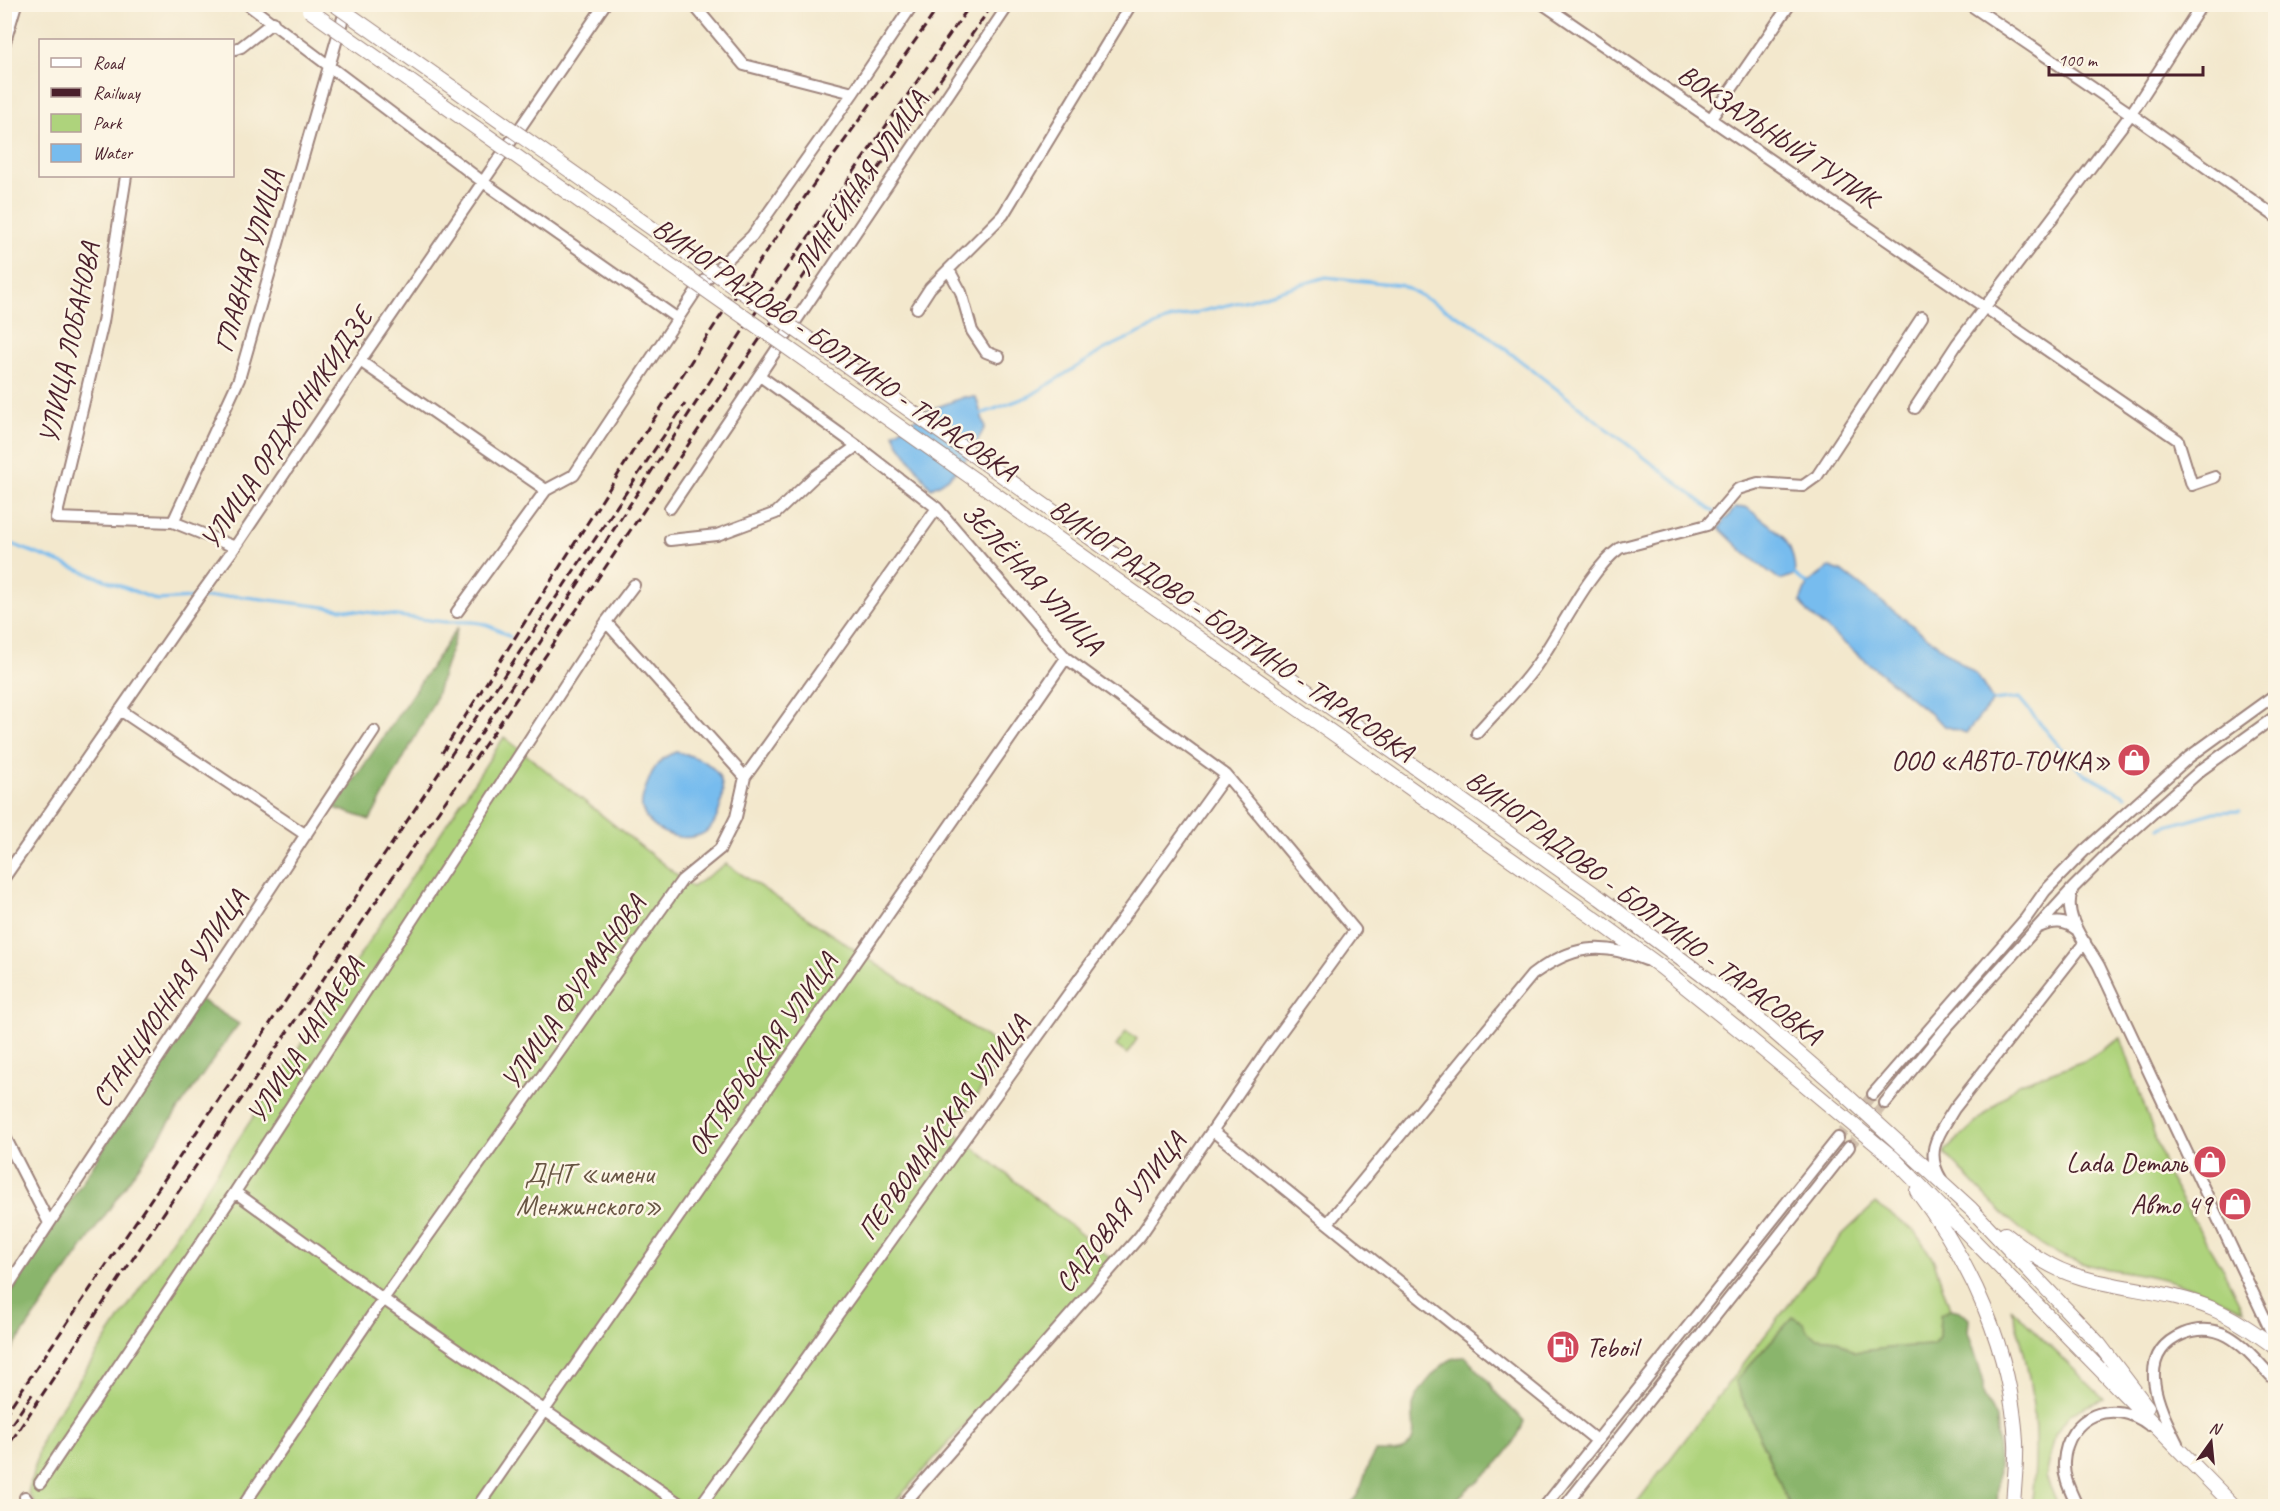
<svg xmlns="http://www.w3.org/2000/svg" width="2280" height="1511" font-family="Caveat,sans-serif">
<style>
.green{fill:#aed37c;stroke:#7c7954;stroke-width:1.5}
.forest{fill:#8ab56c;stroke:#6a6a4c;stroke-width:1.5}
.water{fill:#77bcee;stroke:#606e8c;stroke-width:1.5}
.lines{fill:none;stroke-linecap:round;stroke-linejoin:round}
.stream{stroke:#77bcee;stroke-width:3}
.minor-tunnel{stroke:#d1c0ad;stroke-width:10;stroke-dasharray:10 5;stroke-linecap:butt}
.minor-casing{stroke:#9e847c;stroke-width:14}
.major-casing{stroke:#9e847c;stroke-width:16}
.minor{stroke:#fff;stroke-width:10}
.major{stroke:#fff;stroke-width:14}
.rail{stroke:#4a1f2b;stroke-width:3;stroke-dasharray:9 4.5;stroke-linecap:butt}
.major-bridge-casing{stroke:#9e847c;stroke-width:16;stroke-linecap:butt}
.major-bridge{stroke:#fff;stroke-width:14}
.labels{text-anchor:middle;dominant-baseline:central;stroke-width:5;stroke-linejoin:round;paint-order:stroke}
.street-label{font-size:28px;fill:#4a1f2b;stroke:#fcf5e5}
.poi-label{font-size:28px;fill:#4a1f2b;stroke:#fcf5e5;text-anchor:end}
.park-label{font-size:28px;fill:#685543;stroke:#fcf5e5}
</style>
<rect width="100%" height="100%" fill="#fcf5e5"/>
<filter id="ink" filterUnits="userSpaceOnUse"><feTurbulence type="fractalNoise" baseFrequency=".0167" numOctaves="2"/><feDisplacementMap in="SourceGraphic" scale="12" xChannelSelector="R" yChannelSelector="G"/><feConvolveMatrix kernelMatrix="1 2 1 2 8 2 1 2 1" color-interpolation-filters="sRGB"/></filter>
<filter id="wash" filterUnits="userSpaceOnUse"><feTurbulence type="fractalNoise" baseFrequency=".008" numOctaves="4" result="noise"/><feDisplacementMap in="SourceGraphic" scale="24" xChannelSelector="R" yChannelSelector="G"/><feGaussianBlur stdDeviation="1.35" result="paint"/><feColorMatrix in="noise" values="0 0 0 0 0 0 0 0 0 0 0 0 0 0 0 0 0 1.4 0 .05"/><feComposite in="paint" operator="in"/></filter>
<g filter="url(#wash)">
<rect width="100%" height="100%" fill="#f3e8cd"/>
<path class="green" d="M504,737l188,150 34,-23 281,187 -54,80 161,130 -223,245h-854l-9,-13 15,-58z
M1126,1031l11,8 -10,15 -11,-8z
M2121,1038l48,140 54,92 20,40c-25,-12 -50,-23 -76,-30 -34,-10 -70,-9 -103,-23 -47,-21 -85,-69 -120,-105l74,-68 66,-23z
M1875,1204l41,28 18,29 16,48 -10,6 -1,22 -6,8 -35,2 -44,5 -17,-12 -21,-2 -8,-6 -5,-9 -10,-6 -58,64 55,125h-156l209,-272z
M2011,1308l93,91 -34,14 -15,22 -9,42 12,29h-27c10,-65 2,-136 -20,-198z"/>
<path class="forest" d="M458,627l-24,75 -64,118 -35,-12z
M199,999l40,25 -8,10 -226,325v-56z
M1950,1309l10,2 9,8 -1,12 15,48v14l13,26 3,44 -2,43h-207l-55,-125 58,-64 10,6 5,9 8,6 21,2 17,12 44,-5 35,-2 6,-8 1,-22z
M1466,1357l22,24 6,10 30,30c-7,20 -22,40 -38,53 -12,11 -25,18 -34,32h-106c20,-12 16,-36 29,-54 9,0 24,2 32,-5 12,-11 4,-27 6,-41 2,-13 26,-41 39,-47 3,-2 10,-2 14,-2z"/>
<path class="water" d="M964,397h12l9,30c-13,25 -27,50 -54,61l-33,-45 -4,-10 33,-22z
M1746,507c28,22 49,29 49,68l-15,5 -34,-26 -27,-26 16,-20z
M1830,567l13,5 134,103 16,26 -27,32 -21,-7 -135,-111 -10,-13 7,-18z
M676,752c40,8 57,27 40,67 -13,32 -68,19 -74,-12 -2,-9 5,-22 8,-30 5,-12 14,-21 26,-25z"/>
<g class="lines">
<path class="stream" d="M981,414l49,-18 75,-47 65,-30 78,-19 78,-23 75,8 75,41 251,196
M4,541l153,59 36,-2
M1794,574l13,10
M202,598l36,-2 207,26c29,-1 40,-2 65,15
M1993,701l26,-3 62,74 45,24
M2160,828l55,-16 25,-1"/>
</g>
</g>
<g filter="url(#ink)">
<g class="lines">
<path class="minor-tunnel" d="M1838,1138l35,-44
M1849,1147l36,-44"/>
<g class="minor-casing">
<path id="minor" d="M247,4l236,178 195,137
M693,4l51,61 109,28
M1543,4l635,436 14,45 23,-8
M1969,4l162,110 145,103
M4,45l12,-41
M232,50l9,-3 32,-25
M1710,120l80,-116
M126,176l-23,146 -47,196 117,4 62,25
M949,270l12,22 11,39 14,21 13,5
M917,308l13,-20 73,-73 128,-211
M360,361l186,129
M760,376l97,70 80,62 129,150 160,117 129,155 -88,121 -127,185 -238,270
M1915,408l42,-64 174,-230 71,-110
M670,508l339,-504
M173,522l66,-143 108,-375
M670,540l47,-5 59,-22 39,-37 42,-30
M457,612l89,-122 28,-15 126,-190 52,-49 101,-143 60,-89
M606,622l139,155
M120,710l186,125
M1477,733c21,-24 46,-47 63,-73 22,-32 50,-91 80,-112l87,-23 31,-36 20,-6 45,3 14,-10 105,-159
M4,878l194,-280 37,-51 125,-186 245,-357
M2072,891c-10,27 15,53 27,75l171,363
M2039,927c14,-6 26,-7 38,3
M1873,1094l153,-176 19,-27 40,-41 104,-93 87,-63
M1885,1103l61,-75 127,-140 34,-34 94,-84 75,-54
M1213,1131l383,309
M4,1135l45,88
M1941,1179c-17,-28 -2,-45 13,-70l131,-167
M235,1192l148,107 300,207
M1328,1223l204,-248c39,-29 69,-34 114,-15
M4,1292l370,-561
M2177,1443c-17,-34 -45,-88 6,-109 15,-6 30,-6 45,2 18,10 33,30 48,45
M40,1483l195,-291 371,-570 28,-37
M25,1497l6,9
M243,1506l140,-207 299,-419 38,-31 16,-32 9,-40 192,-269
M478,1506l588,-848
M700,1506l526,-731
M1545,1506l293,-368
M1565,1506l284,-359
M2077,1506c-6,-14 -14,-28 -13,-44 3,-47 49,-65 85,-37"/>
</g>
<g class="major-casing">
<path id="major" d="M986,464l614,434 146,110 87,75 138,126 128,135 48,63
M975,480l626,443 60,44 76,61 156,130 341,348
M1917,1191c55,73 94,159 99,251 1,21 -2,43 -3,64
M2005,1234c23,18 46,35 75,43 44,13 91,14 133,32 23,10 43,24 63,39"/>
</g>
<use href="#minor" class="minor"/>
<use href="#major" class="major"/>
<path class="rail" d="M442,753l191,-302 87,-134 221,-313
M465,758l277,-426 229,-328
M4,1416l383,-565 298,-447
M4,1435l29,-42
M4,1452l140,-210 259,-380 95,-136 259,-383 236,-339"/>
<g class="major-bridge-casing">
<path id="major-bridge" d="M334,4l652,460
M309,10l666,470"/>
</g>
<use href="#major-bridge" class="major-bridge"/>
</g>
</g>
<defs>
<g id="shop-disc" transform="scale(1.725)"><circle r="9.5" fill="#d1495b" stroke="#fcf5e5"/><path d="M-5-2.5h2.3a2.7 3.5 0 0 1 5.4 0H5L5.5 6h-11ZM-1.5-2.5h3a1.5 2.3 0 0 0-3 0Z" fill="#fff"/></g>
<g id="fuel-disc" transform="scale(1.725)"><circle r="9.5" fill="#d1495b" stroke="#fcf5e5"/><path d="M-5.5-6h7V0h2V4h1.3V-2.5L3-4.5l.8-.8L6-3V5H2.5V1h-1V6h-7ZM-4.2-4.7v3.2H.2V-4.7Z" fill="#fff"/></g>
</defs>
<g fill-rule="evenodd">
<use href="#shop-disc" x="2134" y="760"/>
<use href="#shop-disc" x="2210" y="1162"/>
<use href="#shop-disc" x="2235" y="1204"/>
<use href="#fuel-disc" x="1563" y="1347"/>
</g>
<g class="labels">
<g class="street-label">
<text transform="translate(1778 136) rotate(34)">ВОКЗАЛЬНЫЙ ТУПИК</text>
<text transform="translate(860 183) rotate(-56)">ЛИНЕЙНАЯ УЛИЦА</text>
<text transform="translate(248 261) rotate(-74)">ГЛАВНАЯ УЛИЦА</text>
<text transform="translate(69 343) rotate(-78)">УЛИЦА ЛОБАНОВА</text>
<text transform="translate(835 349) rotate(35)">ВИНОГРАДОВО - БОЛТИНО - ТАРАСОВКА</text>
<text transform="translate(286 428) rotate(-56)">УЛИЦА ОРДЖОНИКИДЗЕ</text>
<text transform="translate(1033 578) rotate(47)">ЗЕЛЁНАЯ УЛИЦА</text>
<text transform="translate(1232 630) rotate(35)">ВИНОГРАДОВО - БОЛТИНО - ТАРАСОВКА</text>
<text transform="translate(1644 907) rotate(37)">ВИНОГРАДОВО - БОЛТИНО - ТАРАСОВКА</text>
<text transform="translate(573 992) rotate(-55)">УЛИЦА ФУРМАНОВА</text>
<text transform="translate(169 998) rotate(-56)">СТАНЦИОННАЯ УЛИЦА</text>
<text transform="translate(305 1040) rotate(-57)">УЛИЦА ЧАПАЕВА</text>
<text transform="translate(762 1054) rotate(-55)">ОКТЯБРЬСКАЯ УЛИЦА</text>
<text transform="translate(943 1127) rotate(-54)">ПЕРВОМАЙСКАЯ УЛИЦА</text>
<text transform="translate(1120 1212) rotate(-52)">САДОВАЯ УЛИЦА</text>
</g>
<g class="poi-label">
<text x="2111" y="760">ООО «АВТО-ТОЧКА»</text>
<text x="2187" y="1162">Lada Dеталь</text>
<text x="2212" y="1204">Авто 49</text>
<text x="1586" y="1347" text-anchor="start">Teboil</text>
</g>
<g class="park-label">
<text x="589" y="1173">ДНТ «имени<tspan x="589" dy="32">Менжинского»</tspan></text>
</g>
</g>
<rect width="2280" height="1511" fill="none" stroke="#fcf5e5" stroke-width="24"/>
<rect x="39" y="39" width="195" height="138" fill="#fcf5e5" stroke="#b59f9b" stroke-width="1.5"/>
<rect x="51" y="58" width="30" height="9" fill="#ffffff" stroke="#b59f9b" stroke-width="1.5"/>
<text x="93" y="69" font-size="18" fill="#4a1f2b">Road</text>
<rect x="51" y="88" width="30" height="9" fill="#4a1f2b" stroke="#b59f9b" stroke-width="1.5"/>
<text x="93" y="99" font-size="18" fill="#4a1f2b">Railway</text>
<rect x="51" y="114" width="30" height="18" fill="#aed37c" stroke="#b59f9b" stroke-width="1.5"/>
<text x="93" y="129" font-size="18" fill="#4a1f2b">Park</text>
<rect x="51" y="144" width="30" height="18" fill="#77bcee" stroke="#b59f9b" stroke-width="1.5"/>
<text x="93" y="159" font-size="18" fill="#4a1f2b">Water</text>
<g transform="translate(2211 1442) rotate(15)" stroke="#fcf5e5" stroke-width="4.5" paint-order="stroke">
<path d="M0-4.5L10 22L0 15L-10 22Z" fill="#4a1f2b"/>
<text y="-9" font-size="16" font-weight="bold" text-anchor="middle" fill="#4a1f2b">N</text>
</g>
<path d="M2049 66v9h154v-9" fill="none" stroke="#4a1f2b" stroke-width="3"/>
<text x="2058" y="66" font-size="18" fill="#4a1f2b" stroke="#fcf5e5" stroke-width="4.5" paint-order="stroke">100 m</text>
</svg>
